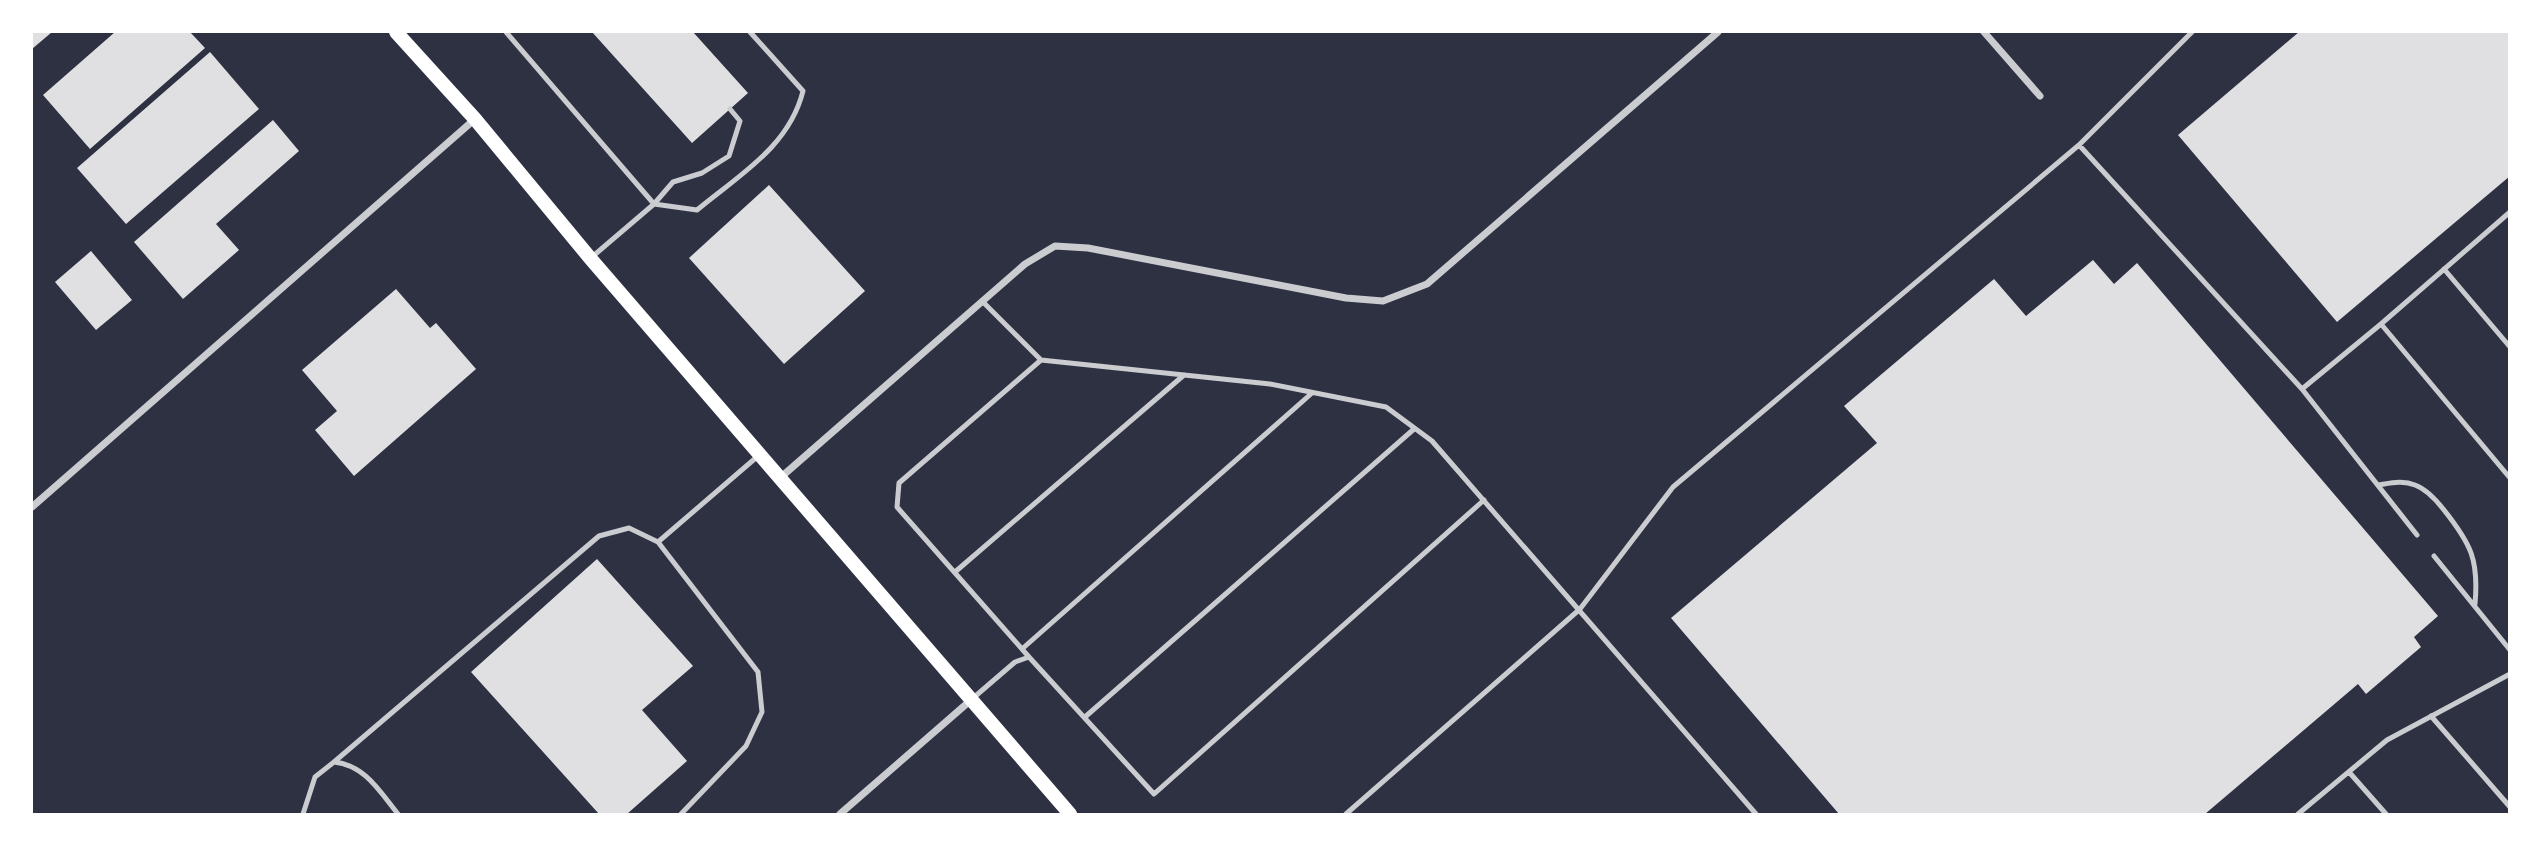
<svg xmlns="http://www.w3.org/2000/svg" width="2541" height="846" font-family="'Fira Sans',sans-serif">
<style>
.building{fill:#e0e0e3}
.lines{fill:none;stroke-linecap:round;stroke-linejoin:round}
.service{stroke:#caccd0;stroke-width:5}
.minor{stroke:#caccd0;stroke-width:7}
.secondary{stroke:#fff;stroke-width:14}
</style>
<rect width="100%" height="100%" fill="#2d3142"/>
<path class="building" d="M32,32h20l-20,17z
M115,32h75l15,16 -115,101 -47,-54z
M592,32h101l55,61 -56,50z
M2299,32h211v144l-173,146 -159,-187z
M210,52l49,57 -133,115 -49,-56z
M273,120l26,31 -83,73 23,26 -56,49 -49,-57z
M769,185l96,106 -81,73 -95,-106z
M91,251l41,49 -36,30 -41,-48z
M2093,260l21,24 23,-21 301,353 -24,21 7,10 -55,47 -8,-10 -153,130h-366l-168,-196 206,-175 -33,-37 150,-127 32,37z
M396,289l34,39 6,-5 40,46 -122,107 -39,-46 22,-19 -35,-41z
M597,559l96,107 -51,44 45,51 -60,53h-28l-128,-142z"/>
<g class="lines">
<path class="service" d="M506,32l148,172 -62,53
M730,109l10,12 -11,35 -27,17 -29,9 -19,22 43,6c42,-35 92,-63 106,-119l-53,-59
M2079,145l113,-113
M2510,212l-129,112 129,154
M2444,269l66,78
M982,301l59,59 229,24 116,23 46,34 324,373
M2302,389l115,146
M2378,485c13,-2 25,-5 37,0 11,4 22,16 29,25 27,34 35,50 31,94
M658,542l100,-86
M2434,556l76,94
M955,572l229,-197
M1022,649l290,-256
M1029,657l-132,-150 2,-24 142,-123
M972,699l43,-37 14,-5 125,137 330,-294
M2431,716l79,91
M1085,717l329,-288
M334,762l265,-226 30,-8 29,14 100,130 4,40 -16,34 -65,68
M2349,772l37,42
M303,814l12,-37 19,-15c31,3 46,30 64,52
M1346,814l234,-205 93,-122 406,-342 223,244 79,-65
M2298,814l89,-74 123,-66"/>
<path class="minor" d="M1984,32l56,64
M780,478l245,-214 30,-18 33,2 258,50 37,3 44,-17 291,-252
M32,507l443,-388
M840,814l131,-114"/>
<path class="secondary" d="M396,32l79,87 115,139 480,556"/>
</g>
<rect width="2541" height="846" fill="none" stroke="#ffffff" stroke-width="66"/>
</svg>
